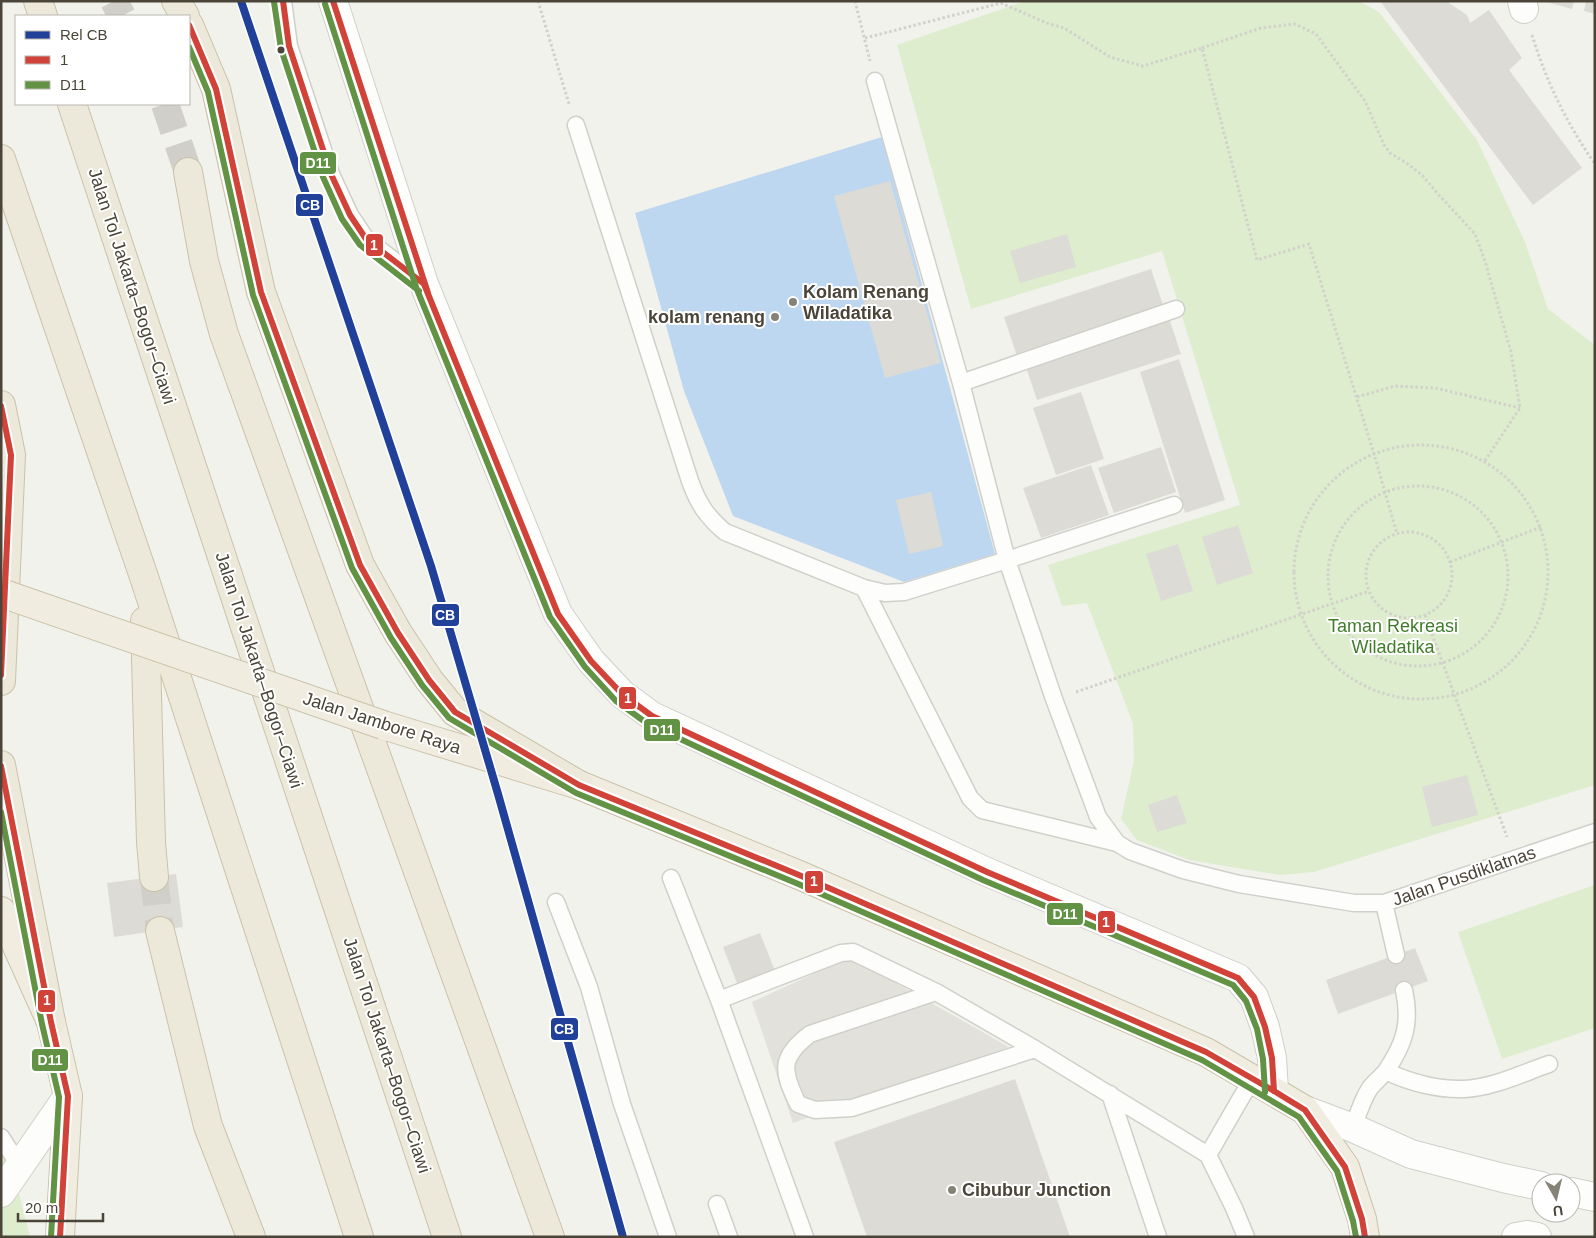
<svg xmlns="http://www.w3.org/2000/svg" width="1596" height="1238" font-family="Helvetica,sans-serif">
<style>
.green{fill:#ddedcd}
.parking{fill:#e2e1dc}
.water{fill:#bed7f0}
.building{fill:#dcdbd5}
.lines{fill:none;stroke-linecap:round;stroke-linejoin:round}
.motorway-tunnel{stroke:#d0cfc9;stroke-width:28;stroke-dasharray:28 14;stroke-linecap:butt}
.service-casing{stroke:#d0d0cb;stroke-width:19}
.minor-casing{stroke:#d0d0cb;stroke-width:30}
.tertiary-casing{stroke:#d0d0cb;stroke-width:30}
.trunk-casing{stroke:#cac2a8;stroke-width:30}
.motorway-casing{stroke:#cac2a8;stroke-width:30}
.path{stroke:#d2d2cb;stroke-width:3;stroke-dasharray:2.5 2.5;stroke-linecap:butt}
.service{stroke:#fdfdfc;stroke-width:16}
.minor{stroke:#fdfdfc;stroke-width:28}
.tertiary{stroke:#fdfdfc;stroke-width:28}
.trunk{stroke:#f0ece0;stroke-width:28}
.motorway{stroke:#ede9da;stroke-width:28}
.trunk-bridge-casing{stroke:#cac2a8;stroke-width:30;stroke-linecap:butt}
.trunk-bridge{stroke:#f0ece0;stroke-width:28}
.bus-1-casing{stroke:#fff;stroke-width:10}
.bus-2-casing{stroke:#fff;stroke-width:10}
.bus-1{stroke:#d14338;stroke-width:6}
.bus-2{stroke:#629344;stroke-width:6}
.rail-1-casing{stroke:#fff;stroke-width:11}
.rail-1{stroke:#20409a;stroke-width:8}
.bus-dot{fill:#4a4538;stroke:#fff;stroke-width:2}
.poi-dot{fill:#858277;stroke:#fff;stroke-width:2}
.labels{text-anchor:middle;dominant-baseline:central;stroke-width:4;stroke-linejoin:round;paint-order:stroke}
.street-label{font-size:18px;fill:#4a4538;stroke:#fff}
.poi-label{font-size:18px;font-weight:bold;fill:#4a4538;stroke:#fff;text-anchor:start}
.park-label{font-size:18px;fill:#407d2a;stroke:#fff}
.line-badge{stroke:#fff;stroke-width:2}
.badge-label{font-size:14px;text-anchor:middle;font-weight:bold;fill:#fff}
</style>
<rect width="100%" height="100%" fill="#f2f2ed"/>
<path class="green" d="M1025,1h334l20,11 98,128 48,102 23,67 47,36v440l-281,87 -34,3 -91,-15 -52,-20 -16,-21 13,-58 -1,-37 -46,-121 -25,3 -14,-41 192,-60 -78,-254 -191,58 -74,-264z
M1595,885v143l-93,31 -44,-127z
M1,1123l29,114h-29z"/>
<path class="parking" d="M850,957l159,90 -216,76 -41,-121z"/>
<path class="water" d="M882,137l113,417 -91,28 -171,-66 -49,-125 -49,-178z"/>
<path class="building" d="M1380,1h66l21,14 3,8 19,-13 33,48 -13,12 73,98 -49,37z
M1543,1h31l-2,8z
M1586,1h9v13l-11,-3z
M890,181l51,182 -56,15 -51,-182z
M1067,234l9,33 -56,16 -10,-32z
M1151,269l13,39 -147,48 -13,-39z
M1169,318l12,36 -144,46 -12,-36z
M1179,359l46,141 -40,13 -45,-141z
M1081,392l23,67 -48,16 -23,-67z
M1161,447l15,45 -62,21 -16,-45z
M1091,465l18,50 -68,23 -18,-50z
M931,492l12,54 -34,8 -13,-54z
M1238,525l15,48 -36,12 -15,-48z
M1178,544l15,47 -32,10 -15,-47z
M1467,775l11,40 -46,12 -10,-40z
M1177,795l10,28 -30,9 -9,-27z
M176,874l7,53 -69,10 -7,-54z
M760,933l17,43 -37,15 -17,-44z
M1415,948l13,33 -90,33 -12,-34z
M1015,1079l55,158h-203l-33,-95z"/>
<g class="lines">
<path class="motorway-tunnel" d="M114,1l8,15
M165,104l23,68
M154,877l6,54"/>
<g class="service-casing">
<path id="service" d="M283,1l6,45 42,128 19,41 16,24 56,43
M576,125l114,356c8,22 16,35 35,51l139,56 21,5 19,-1 103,-32 -46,-177 -86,-302
M961,383l215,-74
M1174,505l-167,55 47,139 44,118 19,26 13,8 53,19 56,14 115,19h30l211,-71
M864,588l106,210 12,12 135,33
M671,878l48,122 86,237
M556,902l33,85 33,117 46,133
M1384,903l12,52
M936,992l-126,42c-31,24 -28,37 -12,70l17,6 37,-2 183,-59
M719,1000l122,-47 12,-1 83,40 99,57 173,106 26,53 12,29
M1386,1071c22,11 52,19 78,18 28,-1 59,-16 85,-25
M1110,1094l48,143
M1353,1128c5,-14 9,-28 17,-40 5,-6 11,-11 16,-17 19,-28 25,-48 18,-81
M1,1137l18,28
M1208,1155l44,-76
M717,1204l12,33"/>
</g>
<g class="minor-casing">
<path id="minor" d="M333,1l91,283 134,330 33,47 31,33 30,22 335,156 251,106 16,19 11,30 7,31 2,33
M1522,1l2,8
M1,1193l67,-97"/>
</g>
<g class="tertiary-casing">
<path id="tertiary" d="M1305,1110l48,18 58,26 92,24 38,8
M1571,1192l24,5
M1516,1237l11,-2 10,2"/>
</g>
<g class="trunk-casing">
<path id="trunk" d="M383,725l196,60 220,90 407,177 99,58 40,57 17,52 3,18
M1,911l50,111 17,74 -8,141"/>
</g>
<g class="motorway-casing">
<path id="motorway" d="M38,1l5,15
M176,1l9,15
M189,25l27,64 45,203 99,273 38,68 31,47 26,32 124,73
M72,104l375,1133
M1,159l143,418 215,660
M188,172l16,89 20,73 326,903
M1,405l10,50 -10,226
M145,621l6,221 3,35
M1,765l50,257
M160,931l48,195 43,111"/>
</g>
<path class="path" d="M538,1l31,103
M855,1l15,60
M1532,35c14,46 35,89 63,129
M865,38l136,-35 46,20 17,5 46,29 33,9 59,-18 55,212 52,-16 65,210 23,80
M1202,48l59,-20 34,-4 21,10 49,67 19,44 6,8 15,9 17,13 16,19 37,40 10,27 26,91 9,56 -36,54
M1357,397l38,-11 40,2 85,20
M1294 572a127 127 0 1 1 254 0a127 127 0 1 1-254 0Z
M1328 576a90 90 0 1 1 180 0a90 90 0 1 1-180 0Z
M1366 575a43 43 0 1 1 86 0a43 43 0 1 1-86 0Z
M1450,562l91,-35
M1425,615l82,222
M1076,692l293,-101"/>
<use href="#service" class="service"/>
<use href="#minor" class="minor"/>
<use href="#tertiary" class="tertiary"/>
<use href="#trunk" class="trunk"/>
<use href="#motorway" class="motorway"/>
<g class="trunk-bridge-casing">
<path id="trunk-bridge" d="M1,593l382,132"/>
</g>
<use href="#trunk-bridge" class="trunk-bridge"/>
<g class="bus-1-casing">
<path id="bus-1" d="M283,1l6,45 42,128 19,41 16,24 58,45 134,330 33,47 31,33 30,22 335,156 251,106 16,19 11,30 7,31 2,33
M333,1l95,292
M189,25l27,64 45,203 99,273 38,68 31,47 26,32 124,73 220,90 407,177 68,39 31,19 40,57 17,52 3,18
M1,406l10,49 -10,220
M1,766l50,256 17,74 -8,141"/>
</g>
<g class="bus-2-casing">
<path id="bus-2" d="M274,2l7,47 42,128 19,42 18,26 59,46
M325,4l91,283 134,330 35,50 31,34 32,23 335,156 250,105 13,16 11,28 6,30 2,33
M189,47l19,45 45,203 99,273 39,70 31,47 27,33 127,75 220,90 406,177 97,57 38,54 16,50 3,16
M1,812l41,212 17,73 -8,140"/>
</g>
<use href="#bus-1" class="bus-1"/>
<use href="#bus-2" class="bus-2"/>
<g class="rail-1-casing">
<path id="rail-1" d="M241,1l190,565 67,228 125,443"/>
</g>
<use href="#rail-1" class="rail-1"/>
</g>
<circle class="bus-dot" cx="281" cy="50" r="4.5"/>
<g class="poi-dot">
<circle cx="793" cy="302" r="5"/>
<circle cx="775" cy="317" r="5"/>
<circle cx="952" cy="1190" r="5"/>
</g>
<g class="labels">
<g class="street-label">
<text transform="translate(132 286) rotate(72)">Jalan Tol Jakarta–Bogor–Ciawi</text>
<text transform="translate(259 670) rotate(72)">Jalan Tol Jakarta–Bogor–Ciawi</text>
<text transform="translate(382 723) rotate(18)">Jalan Jambore Raya</text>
<text transform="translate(1464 876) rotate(-19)">Jalan Pusdiklatnas</text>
<text transform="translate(387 1055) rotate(72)">Jalan Tol Jakarta–Bogor–Ciawi</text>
</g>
<g class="poi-label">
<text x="803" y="292">Kolam Renang<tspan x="803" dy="21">Wiladatika</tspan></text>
<text x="765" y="317" text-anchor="end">kolam renang</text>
<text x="962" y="1190">Cibubur Junction</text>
</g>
<g class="park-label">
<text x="1393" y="626">Taman Rekreasi<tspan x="1393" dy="21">Wiladatika</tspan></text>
</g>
</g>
<g class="line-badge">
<rect x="299" y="151" width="38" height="24" rx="5" fill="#629344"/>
<rect x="295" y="193" width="29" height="24" rx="5" fill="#20409a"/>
<rect x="365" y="233" width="19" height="24" rx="5" fill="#d14338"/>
<rect x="431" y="603" width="29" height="24" rx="5" fill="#20409a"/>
<rect x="618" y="686" width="19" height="24" rx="5" fill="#d14338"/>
<rect x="643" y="718" width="38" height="24" rx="5" fill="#629344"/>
<rect x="804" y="870" width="20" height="24" rx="5" fill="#d14338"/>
<rect x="1046" y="902" width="38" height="24" rx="5" fill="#629344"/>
<rect x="1097" y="910" width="19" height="24" rx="5" fill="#d14338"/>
<rect x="37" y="989" width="19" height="24" rx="5" fill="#d14338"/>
<rect x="550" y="1017" width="29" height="24" rx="5" fill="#20409a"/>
<rect x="31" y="1048" width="38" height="24" rx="5" fill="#629344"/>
</g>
<g class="badge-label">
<text x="318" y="168">D11</text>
<text x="310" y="210">CB</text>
<text x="374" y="250">1</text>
<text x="445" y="620">CB</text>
<text x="628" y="703">1</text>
<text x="662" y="735">D11</text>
<text x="814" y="886">1</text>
<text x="1065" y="919">D11</text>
<text x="1106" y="927">1</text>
<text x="47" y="1005">1</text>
<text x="564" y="1034">CB</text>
<text x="50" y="1065">D11</text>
</g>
<rect width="1596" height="1238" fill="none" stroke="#4a4538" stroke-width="5"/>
<rect x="15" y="15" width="175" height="90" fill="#ffffff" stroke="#b7b5af"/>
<rect x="25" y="31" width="25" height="8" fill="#20409a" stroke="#b7b5af"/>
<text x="60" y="40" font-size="15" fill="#4a4538">Rel CB</text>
<rect x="25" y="56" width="25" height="8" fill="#d14338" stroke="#b7b5af"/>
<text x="60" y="65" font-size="15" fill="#4a4538">1</text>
<rect x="25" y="81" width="25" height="8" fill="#629344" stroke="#b7b5af"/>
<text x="60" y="90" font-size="15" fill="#4a4538">D11</text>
<g transform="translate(1556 1198) rotate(172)"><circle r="24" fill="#ffffff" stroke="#b7b5af"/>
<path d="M0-4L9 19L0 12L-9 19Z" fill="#858277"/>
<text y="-8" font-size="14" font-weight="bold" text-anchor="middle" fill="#4a4538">U</text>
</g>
<path d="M18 1213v8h85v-8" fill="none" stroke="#4a4538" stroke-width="2.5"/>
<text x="25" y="1213" font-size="15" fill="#4a4538" stroke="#ffffff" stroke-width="4" paint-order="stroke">20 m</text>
</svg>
